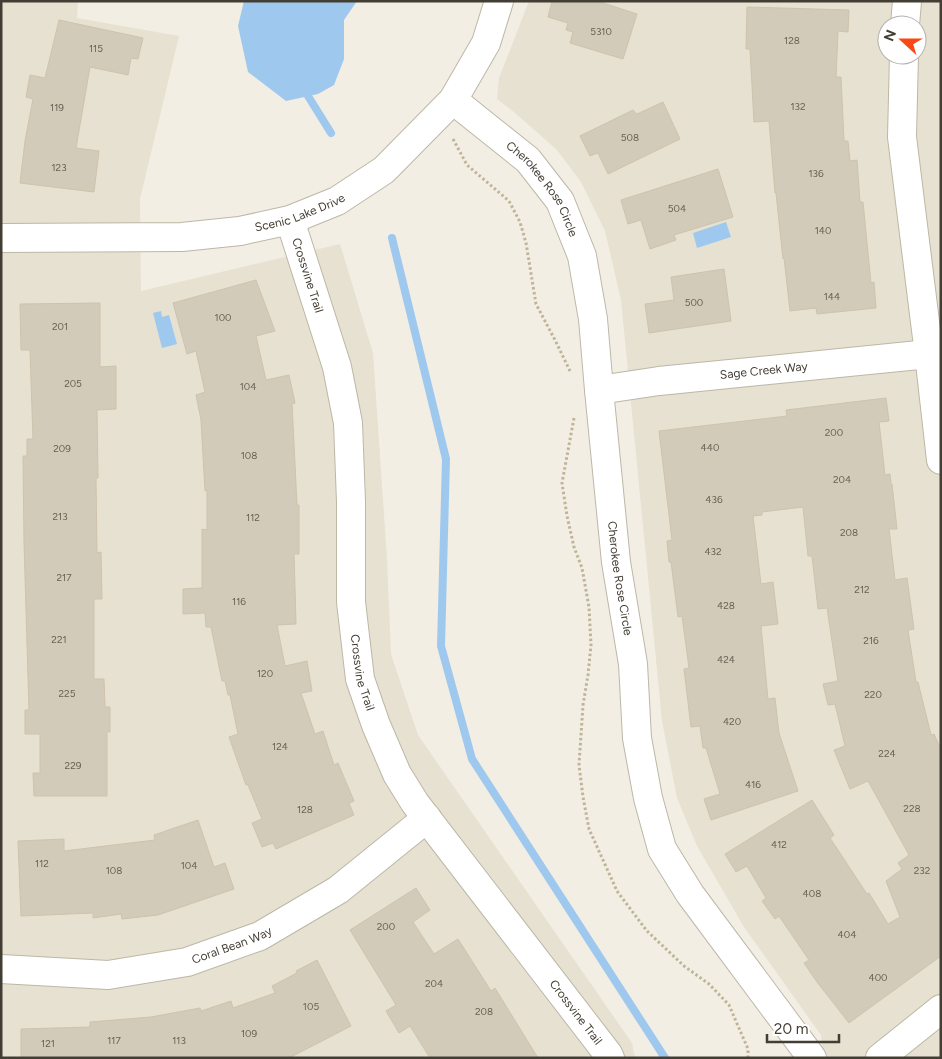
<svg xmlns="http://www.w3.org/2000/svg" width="942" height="1059" font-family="Figtree,sans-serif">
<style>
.residential{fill:#e6e1d1;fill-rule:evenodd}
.water{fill:#9fc8ef}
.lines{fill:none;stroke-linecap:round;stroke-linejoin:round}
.stream{stroke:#9fc8ef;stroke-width:8}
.building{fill:#d3cbb9;stroke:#cec3ac}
.minor-casing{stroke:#bdb7a6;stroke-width:30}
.path{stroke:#bfb497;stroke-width:3;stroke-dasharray:2.5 2.5;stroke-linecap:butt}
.minor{stroke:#fff;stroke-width:28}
.labels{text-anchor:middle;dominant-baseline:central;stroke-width:4;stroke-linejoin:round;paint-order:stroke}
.number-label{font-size:10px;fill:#676155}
.street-label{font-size:12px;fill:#433e34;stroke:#fff}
</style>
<rect width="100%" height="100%" fill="#f2eee3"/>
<path class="residential" d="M1,1h77l-1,17 102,18 -39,163 1,92 199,-47 33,109 14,206 4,95 27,81 214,308 3,15h-634z
M529,1h412v1057h-118l-2,-23 -77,-108 -47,-81 -20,-48 -15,-77 -41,-421 -16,-69 -24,-49 -24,-32 -43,-38 -17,-13 2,-21zM887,25h30v30h-30z"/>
<path class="water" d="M244,1h113l-13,19v39l-10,26 -16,9 -32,7 -38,-29 -10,-46z
M726,222l5,15 -34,11 -4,-15z
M161,311l1,6 7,-2 8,29 -15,4 -9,-35z"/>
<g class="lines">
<path class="stream" d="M303,88l28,45
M392,238l54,221 -5,187 31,113 193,299"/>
</g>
<path class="building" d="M552,1h45l40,13 -14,45 -53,-16 3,-11 -7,-2 2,-7 -20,-6z
M747,7l102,3 -1,22 -10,-1 -2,46h5l3,64h4l2,20 7,-1 3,42h3l8,81 3,-1 2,26 -59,6 -1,-6 -26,3 -6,-53 -1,1 -7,-66h-1l-6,-72 -15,1 -4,-73h-4z
M59,20l84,18 -5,21 -7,-1 -3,17 -38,-8 -14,81 23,3 -5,41 -74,-9 5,-42 8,-42 -7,-2 4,-22 15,3z
M663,102l17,37 -72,35 -10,-21 -8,3 -10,-20 53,-26 4,4z
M718,169l15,48 -59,18 2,5 -26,9 -9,-29 -13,4 -7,-24z
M724,269l7,52 -82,12 -4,-29 29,-4 -3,-23z
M256,280l19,51 -19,5 10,44 23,-5 6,28 -3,1 5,101h2v49h-5l2,70 -19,1 8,41 22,-5 5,30 -11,2 14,41 8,-3 11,34 4,-2 16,38 -5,2 5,12 -78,34 -3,-6 -11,4 -10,-24 10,-4 -14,-34h-2l-17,-48 9,-3 -8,-39h-2l-3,-14h-3l-11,-54h-5l-1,-14 -22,1v-25l19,-1v-59l5,1v-40l-2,1 -4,-71 -5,-25 9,-3 -9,-41 -9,3 -14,-51z
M100,303v64l16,-1v43l-19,1 1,68h-2l1,75 4,-1 1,47h-8v80h10l1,28h5v25h-3v64h-73l-1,-23h7v-39h-15v-24h4l-5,-168 -1,-86h4v-17h6l-3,-89h-9l-1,-46z
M886,398l3,23 -10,1 6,53 5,-1 1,10h1l5,45h-8l6,51 12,-2 7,51 -6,1 8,52h2l13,53 3,-1 7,16v206l-92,67 -32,-41 -13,-19 5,-3 -30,-44 -4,3 -13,-18 4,-3 -19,-32 -11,6 -11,-18 87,-54 22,35 -4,3 37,56 2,-1 19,31 12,-7 -14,-36 16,-12 -4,-6 11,-8 -41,-74 -18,8 -16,-39 11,-4 -10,-42 -7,1 -5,-21 15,-3 -11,-73 -9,1 -6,-53h-4l-5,-49 -41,5v3l-9,1 8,68 12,-2 5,42 -17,2 7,73 7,-1 4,35 19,58 -87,29 -7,-21 16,-5 -14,-46h-3l-3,-22 -9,1 -7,-58 5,-1 -7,-52 -4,1 -7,-55h-2l-2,-21 5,-1 -13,-109 128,-15 -1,-6z
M198,820l16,47 11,-4 9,26 -76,26 -36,4 -1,-5 -28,4v-5l-72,3 -3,-75 46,-2v12l91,-11 -1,-5z
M416,888l14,22 -17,12 21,32 24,-15 33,52 4,-3 43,70h-108l-20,-32 -11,7 -13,-22 10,-6 -46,-75z
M317,960l34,66 -62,32h-268v-29l69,-2v-5l61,-5 49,-9 1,3 30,-10 2,7 42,-15 -3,-7 25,-13 -1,-2z"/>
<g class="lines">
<g class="minor-casing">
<g id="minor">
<path d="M905,25l2,-24"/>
<path d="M904,55l-2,82 27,217 12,106"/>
<path id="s1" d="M453,100l75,60 32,41 22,55 11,63 6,71 17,172 17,102 4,74 11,60 14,51 28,45 122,164"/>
<path id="s2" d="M290,220l47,147 11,56 3,79v100l9,77 16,46 21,49 18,29 193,251 2,4"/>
<path id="s3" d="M1,238l181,-1 58,-6 50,-11 47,-19 47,-31 69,-70 33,-57 13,-42"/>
<path id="s4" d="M599,390l60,-9 270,-27"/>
<path id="s5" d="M1,969l107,6 79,-13 73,-26 78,-46 89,-72"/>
<path d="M880,1058l61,-49"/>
</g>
</g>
<path class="path" d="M453,139l14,26 42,36 11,21 6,21 10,61 19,36 15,31
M574,418l-12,65 5,33 7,31 8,21 7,39 2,38 -3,30 -5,30 -4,60 4,32 6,32 28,62 30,40 37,35 25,18 20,21 19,44v9"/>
<use href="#minor" class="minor"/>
</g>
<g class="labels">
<g class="number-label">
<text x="601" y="31">5310</text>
<text x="792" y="40">128</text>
<text x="96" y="48">115</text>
<text x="798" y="106">132</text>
<text x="57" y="107">119</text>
<text x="630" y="137">508</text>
<text x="59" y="167">123</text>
<text x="816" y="173">136</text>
<text x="677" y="208">504</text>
<text x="823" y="230">140</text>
<text x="832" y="296">144</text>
<text x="694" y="302">500</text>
<text x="223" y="317">100</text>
<text x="60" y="326">201</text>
<text x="73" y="383">205</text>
<text x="248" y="386">104</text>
<text x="834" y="432">200</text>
<text x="710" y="447">440</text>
<text x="62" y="448">209</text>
<text x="249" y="455">108</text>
<text x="842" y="479">204</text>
<text x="714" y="499">436</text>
<text x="60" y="516">213</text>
<text x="253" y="517">112</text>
<text x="849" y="532">208</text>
<text x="713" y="551">432</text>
<text x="64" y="577">217</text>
<text x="862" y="589">212</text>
<text x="239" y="601">116</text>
<text x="726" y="605">428</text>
<text x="59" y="639">221</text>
<text x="871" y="640">216</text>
<text x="726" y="659">424</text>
<text x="265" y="673">120</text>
<text x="67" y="693">225</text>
<text x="873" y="694">220</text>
<text x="732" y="721">420</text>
<text x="280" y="746">124</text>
<text x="887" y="753">224</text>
<text x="73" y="765">229</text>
<text x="753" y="784">416</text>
<text x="912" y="808">228</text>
<text x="305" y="809">128</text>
<text x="779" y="844">412</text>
<text x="42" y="863">112</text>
<text x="189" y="865">104</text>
<text x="114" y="870">108</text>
<text x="922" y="870">232</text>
<text x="812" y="893">408</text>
<text x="386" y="926">200</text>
<text x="847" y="934">404</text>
<text x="878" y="977">400</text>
<text x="434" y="983">204</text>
<text x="311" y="1006">105</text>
<text x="484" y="1011">208</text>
<text x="249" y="1033">109</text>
<text x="114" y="1040">117</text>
<text x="179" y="1040">113</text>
<text x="48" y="1043">121</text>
</g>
<g class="street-label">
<text stroke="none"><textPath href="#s1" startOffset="128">Cherokee Rose Circle</textPath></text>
<text stroke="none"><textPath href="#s3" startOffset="302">Scenic Lake Drive</textPath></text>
<text stroke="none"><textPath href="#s2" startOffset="58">Crossvine Trail</textPath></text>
<text stroke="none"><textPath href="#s4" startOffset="166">Sage Creek Way</textPath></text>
<text stroke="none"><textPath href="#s1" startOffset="532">Cherokee Rose Circle</textPath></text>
<text stroke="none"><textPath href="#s2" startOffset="462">Crossvine Trail</textPath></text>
<text stroke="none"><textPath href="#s5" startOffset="235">Coral Bean Way</textPath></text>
<text stroke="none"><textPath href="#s2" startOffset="868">Crossvine Trail</textPath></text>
</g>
</g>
<rect width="942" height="1059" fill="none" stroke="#433e34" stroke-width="5"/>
<g transform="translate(902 40) rotate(291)"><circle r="24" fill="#ffffff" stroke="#b4b2ae"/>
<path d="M0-4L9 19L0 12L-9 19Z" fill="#f94813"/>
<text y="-8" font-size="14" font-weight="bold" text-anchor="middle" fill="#433e34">N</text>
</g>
<path d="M767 1034v8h72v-8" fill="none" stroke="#433e34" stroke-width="2.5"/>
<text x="774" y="1034" font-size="15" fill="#433e34" stroke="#ffffff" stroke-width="4" paint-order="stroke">20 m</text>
</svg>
